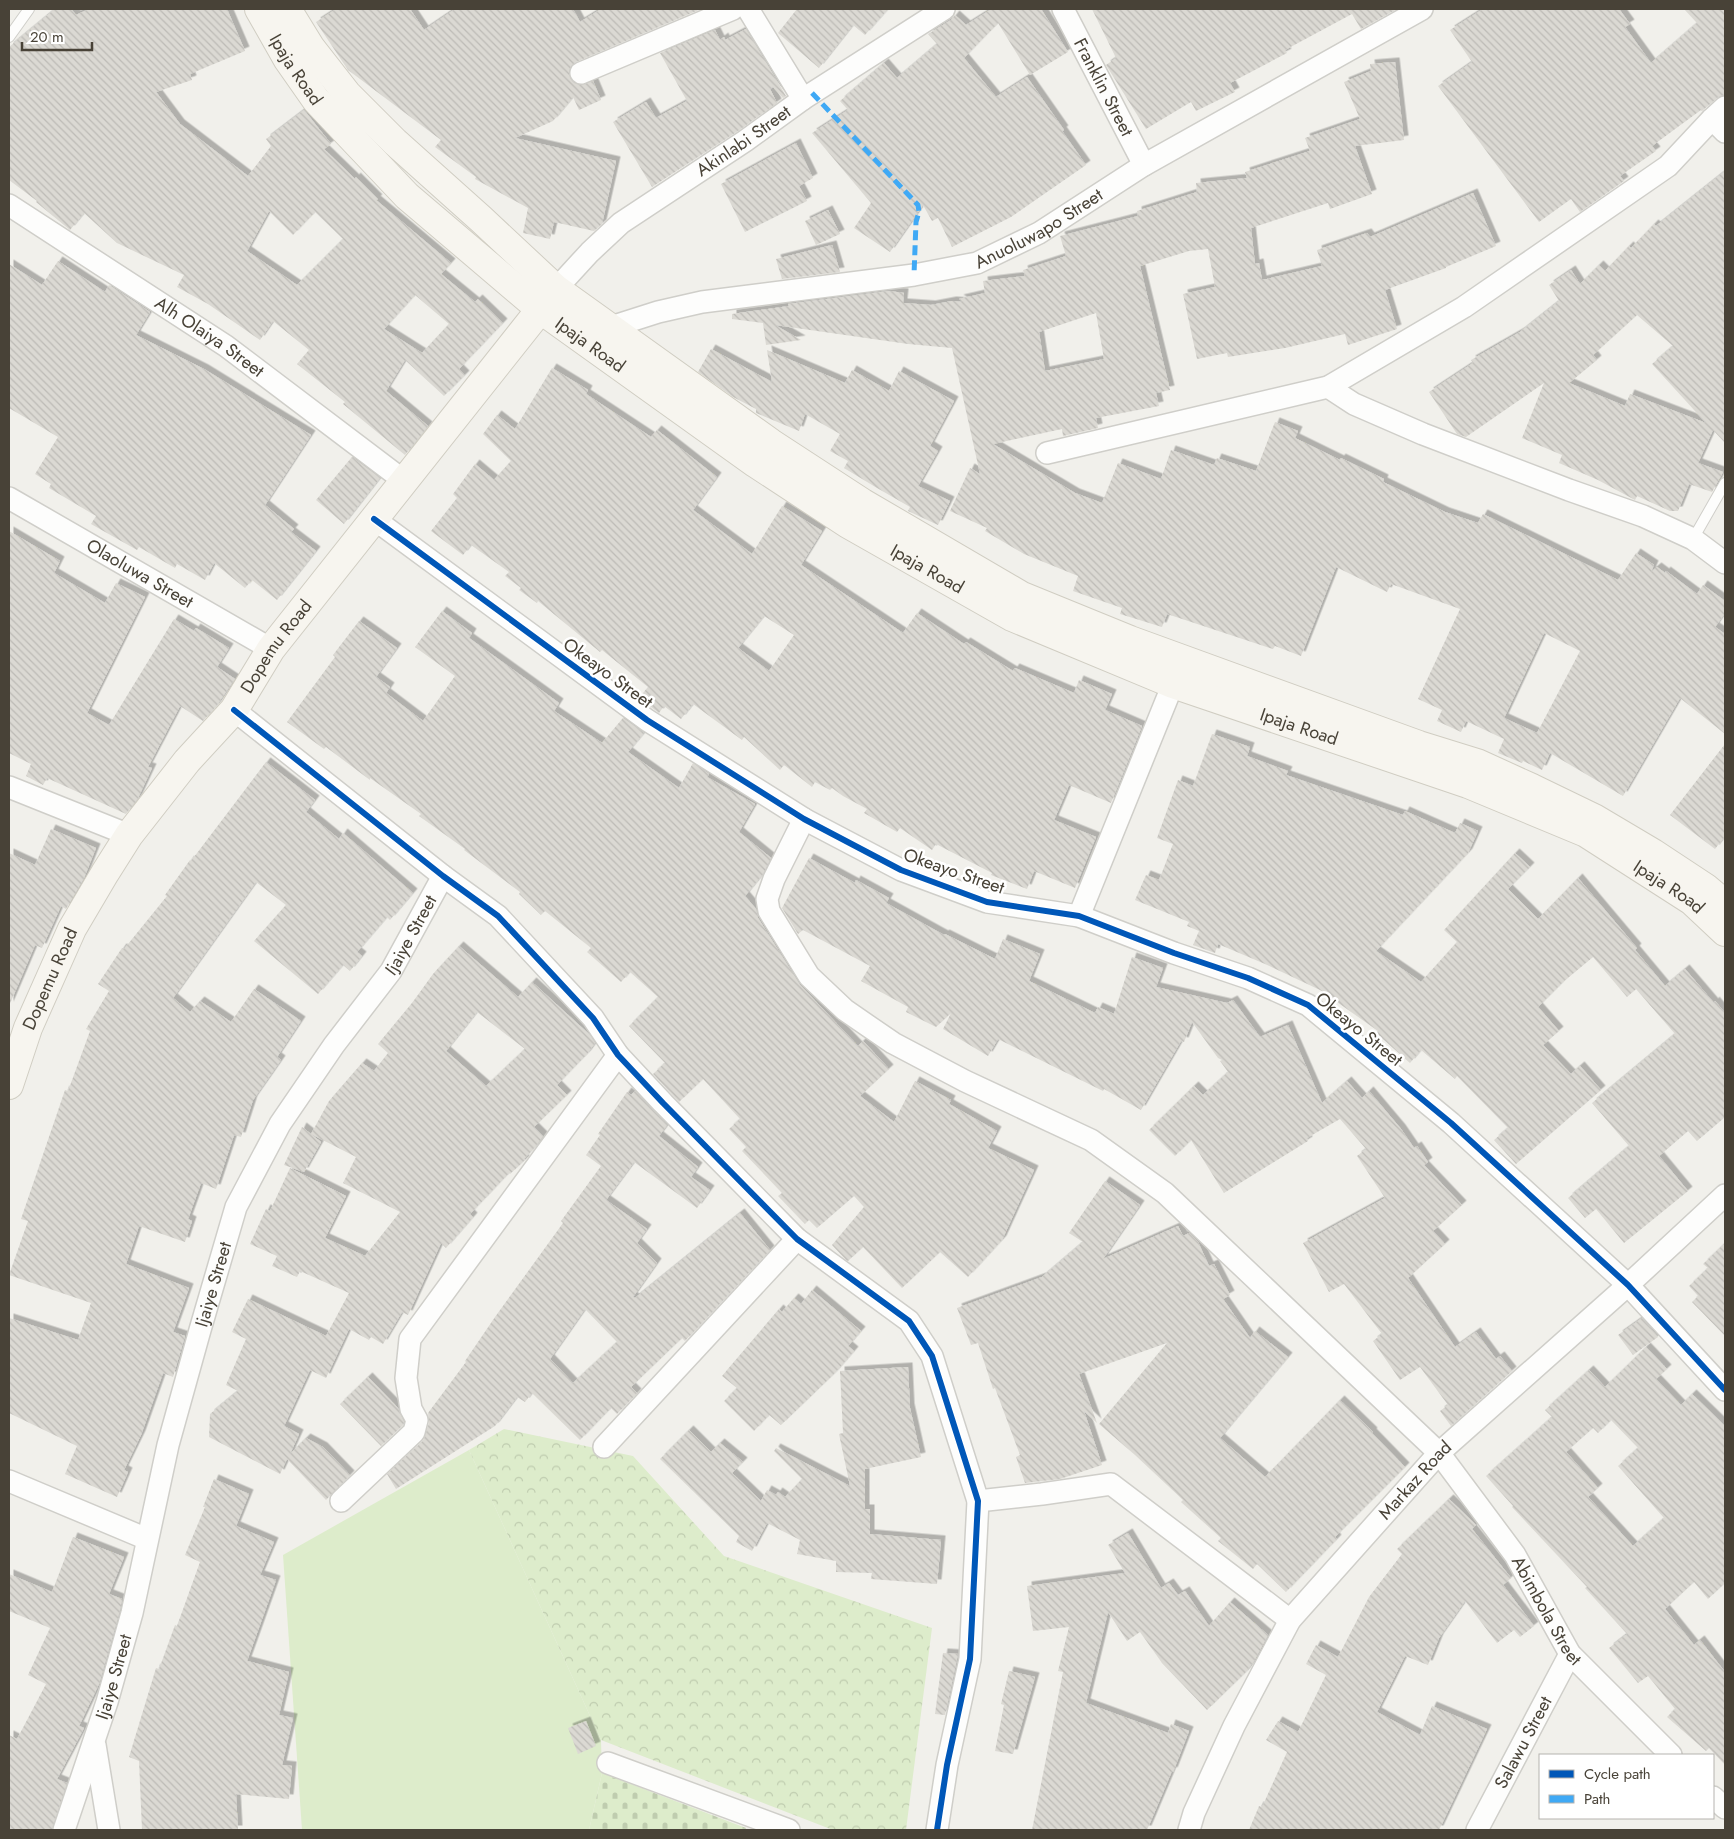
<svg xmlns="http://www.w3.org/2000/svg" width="1734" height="1839" font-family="Jost,sans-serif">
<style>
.grass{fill:#ddeccb}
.forest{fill:url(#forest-crowns)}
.cemetery{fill:url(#cemetery-stones)}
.building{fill:url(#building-back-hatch);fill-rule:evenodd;filter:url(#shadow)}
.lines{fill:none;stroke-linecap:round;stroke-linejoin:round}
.service-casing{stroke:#cfcec9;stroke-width:12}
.minor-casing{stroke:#cfcec9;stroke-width:24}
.secondary-casing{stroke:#d0cdc2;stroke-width:30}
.service{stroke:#fdfdfc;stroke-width:10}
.minor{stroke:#fdfdfc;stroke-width:21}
.secondary{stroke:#f7f5ef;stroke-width:28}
.quiet{stroke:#3fa9f5;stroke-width:5;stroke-dasharray:10 5;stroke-linecap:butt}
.cycleway-casing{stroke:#fff;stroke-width:9}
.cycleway{stroke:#0057b8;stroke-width:6}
.labels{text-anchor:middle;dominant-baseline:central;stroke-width:5;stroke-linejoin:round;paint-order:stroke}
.street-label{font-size:18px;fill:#484237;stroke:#fff}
</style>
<defs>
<pattern id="forest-crowns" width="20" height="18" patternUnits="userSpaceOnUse" patternTransform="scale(1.25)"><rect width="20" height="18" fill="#ddeccb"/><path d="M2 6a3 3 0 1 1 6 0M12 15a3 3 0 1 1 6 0" fill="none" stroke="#bfccaf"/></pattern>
<pattern id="cemetery-stones" width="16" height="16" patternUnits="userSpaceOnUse" patternTransform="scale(1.25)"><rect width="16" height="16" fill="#ddeccb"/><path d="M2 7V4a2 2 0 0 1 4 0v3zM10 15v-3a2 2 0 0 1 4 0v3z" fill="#bfccaf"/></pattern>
<pattern id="building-back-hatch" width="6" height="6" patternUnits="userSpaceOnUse" patternTransform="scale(1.25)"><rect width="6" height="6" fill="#dbd9d3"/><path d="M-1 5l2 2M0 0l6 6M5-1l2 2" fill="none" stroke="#bdbbb6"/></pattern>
<filter id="shadow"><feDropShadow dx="4.5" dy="-4.5" stdDeviation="0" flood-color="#0004"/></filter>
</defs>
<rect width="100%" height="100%" fill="#f1f0eb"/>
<path class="grass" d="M469,1450l132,290 1,33 -13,57h-287l-19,-275z"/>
<path class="forest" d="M504,1429l129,27 91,100 208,72 -26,202h-73l-232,-90 -132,-290z"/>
<path class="cemetery" d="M602,1773l144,55 -1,2h-156z"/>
<path class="building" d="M55,9h16l5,6 13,-6h138l18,42 -55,23 2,6 -36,12 24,32 68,52 23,-30 -5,-7 38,-29 27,34 -7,5 31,30 1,-2 22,22 -2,1 75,63 -10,11 34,28 3,-3 25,24 -44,46 6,6 -21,21 -39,-36 -19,31 42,35 -23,29 -62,-51 2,-2 -48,-38 12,-14 -36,-29 -13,19 -52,-36 -31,-17 7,-12 -67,-32 -33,-30 -14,17 -34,-28 1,-1 -28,-21v-133zM269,211l24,24 22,-23 28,27 -46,46 -50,-34zM415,295l34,29 -27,29 -38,-24z
M336,9h74l14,21 31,-21h118l7,13 21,-13h100l-125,53 -5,4 -2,5 1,7 4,5 6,2 13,-4 8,19 -22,10 -6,-13 -20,24 -38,17 101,23 -14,63 -8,7 -40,-9 -4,17 -27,-6 5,-25 -53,-29 1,-2 -41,-30 6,-7 -93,-70 -32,-48z
M797,9h91l-23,26 -12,-10 -34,43 -41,-35z
M989,9h52l27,43 -38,23 -32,-52 -34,35 32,39 31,-20 37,53 -2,1 24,34 -75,52 -59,30 -14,-29 -6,3 -9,-16 -33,47 -36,-24 17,-25 -59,-70 36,-23 -8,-9 44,-38 13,15 40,-34 -9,-10 23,-14 4,-5 11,10 24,-15z
M1092,9h305l-36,20 -9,-15 -67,36 2,3 -57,30 5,9 -39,19 -5,-9 -45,27 -40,-64 10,-7z
M1483,9h136l11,15 -5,3 26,36 46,-40 -13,-14h41v86l-8,3 -15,13 -1,-1 -49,36 4,5 -36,25 4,5 -44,31 -9,-13 -32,23 -101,-136 34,-24 -22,-32z
M746,29l40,67 -3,2 -10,-11 -3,2 7,14 -39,28 -86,56 -39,-65 33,-20 10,16 31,-17 -27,-48 55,-23 5,10 4,-3 1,3z
M1395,62l9,78 -49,6 17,48 -42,15 -2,-6 -77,25 4,36 4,-1 3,17 60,-14 -5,-16 50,-17 3,4 103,-44 23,53 -50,21v1l-61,22 12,39 -49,16 -3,-11 -60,14 -57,9 -1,-4 -30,6 -14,-65 32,-7 -7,-38 -19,2 -49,15 30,124 -14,3 3,13 -63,12 2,10 -35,8 -1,-7 -69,15 82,49 27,10 16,-40 43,16 10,-29 43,15 3,-7 39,13 19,-49 23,9 -3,7 45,22 1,-2 43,21 -1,3 62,30 33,11 5,-9 135,66 18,-27 18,12 -3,7 6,-5 8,6 1,-2 31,23 6,-9 22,16v12l-10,14 10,7v100l-45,-36 -57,98 -73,-43 -8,17 -19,-9 -1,2 -24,-10 6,-14 -38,-18 -5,11 -24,-11 5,-11 -24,-11 42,-90 -69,-25 -4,8 -51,-25 -35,89 -26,-10 -2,3 -106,-35 -5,13 -42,-13 2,-6 -49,-17 5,-15 -54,-22 -39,-23 2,-3 -37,-17 20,-43 10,6 -28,-126 -44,-4 -133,-19 26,15 -35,5 -3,-22 -31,-4v-5l57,-8 -1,-2 101,-13 15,2 -1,10 28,2 21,-4 12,1 -5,-3 26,-6 -2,-12 42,-5 -2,-6 43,-14 -6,-20 78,-20 -1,-5 60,-19 -1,-9 51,-5 -2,-6 65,-21 -5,-13 55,-19 -16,-37 27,-11 -1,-7zM1096,313l8,46 -59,12 -6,-39zM1544,633l36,18 -43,82 -33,-15z
M796,143l17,35 -14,8 8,15 -62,31 -24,-48z
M1725,171v272l-12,-13 -15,33 25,9 -11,20 -23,-8 -11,27h-8l-33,-15 -2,4 -37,-20 -39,-17 3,-8 -40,-17 22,-55 -78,54 -9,-3 -28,-42 44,-29 -2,-3 49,-28 39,-31 -10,-16 22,-15 9,14 19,-19 6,6 24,-25 2,2 23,-24 2,2zM1637,315l36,31 -21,18 54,59 -76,-29 -5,12 -56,-23 28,-23 -4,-5z
M828,210l12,24 -24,11 -11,-24z
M832,245l8,27 -58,7 -6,-20z
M58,261l47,31 4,-7 41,27 -14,23 68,34 107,66 -46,70 29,24 -3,3 25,19 -39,49 -25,-20 -7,8 -31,-25 -9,17 -28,-16 -2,4 -36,-21 -2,3 -46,-26 5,-8 -47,-28 2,-4 -16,-10 23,-37 -49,-29v-144l33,21z
M711,349l61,33 -5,-32 78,33 7,-13 37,21 10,-20 55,30 -24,45 8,5 -20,35 32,15 -12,24 -30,-14 2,-4 -33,-19 -33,-20 4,-7 -18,-10 10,-17 -35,-20 -6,17 -43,-18v-4l-23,-12 -35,-25z
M552,368l36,22 -2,4 65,43 6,-7 60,47 -24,33 59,44 30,-48 40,25 -21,34 102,68 14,-20 47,31 2,-2 47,29 2,-3 59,25 5,-13 33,14 -7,16 37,16 -31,77 -42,-18 -15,35 42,17 -21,51 -41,-17 -7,18 -36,-14 1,-2 -56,-29 -4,6 -32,-22 -3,4 -33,-19 3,-4 -24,-13 -11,-8 -2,2 -15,-8 -3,5 -28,-22 -4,5 -36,-33 -2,3 -49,-36 -12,15 -17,-13 -5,7 -20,-15 9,-11 -46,-37 -2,2 -62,-51 -1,2 -18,-13 2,-2 -16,-12 4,-4 -38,-27 -8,10 -32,-24 26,-33 -4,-4 22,-30 19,16 17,-19 -28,-27 14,-19 18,14zM764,616l30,19 -25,36 -31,-23z
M352,457l28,21 -36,46 -28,-24z
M9,531l51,30 -6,12 51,30 11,-20 29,14 -58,116 22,12 65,-106 20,12 2,-3 33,20 -12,19 18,12 -3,4 -15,22 -14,16 -23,-15 -32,61 4,1 -14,30 -12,16 -79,-36 -4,7 -17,-9 5,-12 -22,-11z
M442,611l30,22 -3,5 90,65 -5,8 48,32 21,-25 21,15 -16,19 51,36 14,-25 16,11 -2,3 48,27 -16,28 32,26 -8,16 -18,22 11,13 2,9 42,67 58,61 5,-5 26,28 -29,27 34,26 21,-41 36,19 -2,4 48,27 -9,17 46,22 -32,70 -34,37 -28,-25 -38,36 -39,-41 -15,14 -2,-1 -14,-15 32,-38 -10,-11 -37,32 -8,-8 -4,4 -27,-28 4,-3 -40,-42 4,-4 -17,-18 11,-10 -37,-40 -24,23 -26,-28 12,-11 -36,-37 29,-29 -28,-25 -9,10 -34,-30 4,-4 -46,-37 -4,4 -22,-21 1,-2 -56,-42 1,-1 -46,-33 2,-2 -51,-36v2l-44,-33 -2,2 -37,-27 48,-65 -2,-2 26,-34 38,27 -21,29 14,10 -4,6 37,28 32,-45 -40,-29z
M1212,734l38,13 -3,9 41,15 -2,4 117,40 2,-4 50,22 5,-10 18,8 -10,22 -92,98 45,31 36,-40 -13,-12 71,-77 15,14 -22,22 30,30 40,-41 59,70 -2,2 30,36 20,-17 29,34 1,-2 10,12v104l-28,24 -9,-10 -29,25 29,35 -64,52 -28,-34 -11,9 -17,-20 61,-52 -37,-43 83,-69 -39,-45 -9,8 -34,-40 -30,25 -25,25 21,24 -16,14 28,29 9,-8 21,24 -85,74 -22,-24 14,-12 -51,-52 -2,3 -34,-29 -11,13 -34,-30 2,-2 -58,-41 -55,-26 -47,-20 -3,9 -22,-8 6,-14 -12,-5 2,-4 -54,-22 11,-25 13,5 14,-36 -16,-6 21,-58 15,6z
M1725,744v92l-10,13 -45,-34z
M266,762l49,38 -9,12 33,27 4,-6 70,60 -23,27 -3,-3 -30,35 5,4 -12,15 -7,-6 -25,29 -64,-53 32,-36 -30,-23 -83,116 17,14 10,-11 31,21 23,-33 47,32 -24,36 4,3 -28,40 -12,37 -7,-2 -18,54 -15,-6 -13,36 4,2 -7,21 -46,-16 -13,38 63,24 -16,44 12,4 -12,41 -10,-4 -22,62 -17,35 4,2 -11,25 -52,-23 12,-28 -68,-33v-95l69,22 13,-37 -82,-28 19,-54 -7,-2 44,-129 3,1 22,-60 -4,-2 23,-38 -11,-7 24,-36 2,1 43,-53 -2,-1 25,-35 1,1z
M51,829l45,19 -12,30 -18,31 -5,-3 -19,42 -7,-3 -26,61v-153l26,12z
M809,858l46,25 1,-3 33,18 -3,5 58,32 1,-1 50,25 8,-20 37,15 -11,27 66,32 3,-6 16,7 18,-57 31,11 -7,19 71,16 6,-3 27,37 28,-12 34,78 25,-22 15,17 7,-7 32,38 13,19 3,-2 11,16 -4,3 38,40 -29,26 12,13 -37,34 47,69 21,-15 20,27 4,-3 12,15 -61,55 -11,-15 8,-6 -28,-38 -20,13 -27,-39 9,-7 -38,-50 -15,8 -26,-49 82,-45 -28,-42 9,-7 -26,-30 -33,19 1,3 -84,52 -33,-53 -16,16 -26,-26 45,-44 9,9 25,-23 -8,-11 2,-1 -4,-2 -26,-36 -8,20 -3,-1 -40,69 -37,-21 -1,2 -105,-52 -10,17 -45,-27 8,-16 -15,14 -30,-15 2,-5 -47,-26 9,-15 -67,-36 -5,4 -16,-26z
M459,946l59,51 14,-15 58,53 5,8 -8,11 -30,31 10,10 -33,32 9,9 -9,12 -10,11 1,1 -15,14 -1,-1 -39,41 3,3 -27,31 -5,-5 -33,72 -6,-3 -19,32 -12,-7 -2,3 -20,-11 -23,49 -16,-8 -26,56 15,8 -9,20 16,-16 17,9 27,28 -24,25 -39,-41 -7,15 -71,-37 1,-23 28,-23 -12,-6 20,-46 -14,-7 16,-33 78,37 23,-43 -49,-22 -3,6 -25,-11 5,-10 -27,-12 16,-35 4,2 20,-43 56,28 -21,42 40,18 35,-44 -57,-29 13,-26 -45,-23 18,-33 33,-38 12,8 14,-18 -10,-9 34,-41 21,-29zM477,1012l48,37 -39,37 -40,-35z
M635,1091l32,34 -8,11 39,31 -7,10 19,13 -13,18 -63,-46 -28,38 41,29 -10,14 20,20 -24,34 2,1 105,-85 30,37 -85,91 -3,-3 -51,49 6,6 -20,21 -6,-6 -31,32 -48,-47 -7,9 -8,-5 -22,29 -99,63 -9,-15 36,-33 6,-18 -1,-10 38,-51 -1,-1 30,-44 68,-94 -2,-2 40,-55 -15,-11 14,-20 -2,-1 29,-42 4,3zM585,1309l32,33 -44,41 -23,-24z
M302,1127l19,15 -17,30 -20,-7z
M1105,1181l35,24 -37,54 75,-33 5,10 6,-3 9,9 11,24 5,-2 16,31 -7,4 27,39 5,-7 33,26 -68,81 45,39 75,-77 33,32 -1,1 33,34 -70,70 2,2 -51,53 -29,-28 -4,5 -35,-28 3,-3 -40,-36 2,-2 -48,-45 -36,-31 68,-81 -88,31 18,49 -13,-12 18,54 -42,14 -35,4 -9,-26 4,-2 -25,-67 -2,1 -15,-46 -7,2 -14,-37 85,-31 41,-35 -14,-9z
M1725,1243v93l-33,-34 6,-6 -9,-10 19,-18 -5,-4z
M812,1290l49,41 -13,15 6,5 -21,24 -52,50 -12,-10 -15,16 -30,-30 13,-13 -15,-12 57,-67 3,3 12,-14 7,6z
M1642,1318l16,19 -25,18 -15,-20z
M1646,1347l21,22 -11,10 25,26 11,-11 33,32v157l-17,16 -14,-17 -29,27 29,36 6,-5 25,32v93l-16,-17 -3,3 -39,-34 8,-8 -27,-33 -10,7 -29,-35 18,-14 -42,-46 2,-1 -75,-80 1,-1 -27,-30 66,-59 -7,-7 44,-40 16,17zM1611,1420l27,28 -20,18 46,52 -31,28 -45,-49 10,-9 -32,-36 27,-24 5,5z
M908,1367l2,41 11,49 -56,12v40h5v25l71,6 -4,44 -66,-5 1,-6 -36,-1v-11l-39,-7 3,-14 -33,-17 -15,28 -16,-9 3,-6 -79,-77 29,-29 22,22 9,-9 23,19 -11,11 29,28 6,-11 9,5 2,-3 7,5 17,-18 -28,-28 2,-3 74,38 -11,-52 4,-1 -3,-62z
M368,1377l30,31 6,14 -1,3 -22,21 -41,-42z
M214,1479l35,15 -13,32 38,16 -14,33 16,5 -29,81 42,11 -10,43 14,3 -11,47 10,1 -3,33 -53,-5 2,36h-96l-3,-69 -10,-4 27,-89 3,1 16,-44 2,1 23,-64 -15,-7 20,-48h-2z
M1449,1499l27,26 -4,4 39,49 -8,7 31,41 -14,11 -6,-7 -17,13 -32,-42 -26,37 -11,27 -23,-9 -28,56 43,23 12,-29 55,23 -48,101h-190l10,-24 3,1 25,-55 -21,-12 12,-19 20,11 28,-57 -20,-11 10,-19 22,12 31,-60 33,-43 -5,-5z
M1128,1533l33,55 8,-5 9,12 7,-4 24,35 21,-24 38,33 -14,26 -9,12 -38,37 -45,-47 -22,-31 -13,9 -19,-29 -22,91 82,30 3,-9 18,7 -16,41 -1,-1 -25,59h-115l31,-158 -5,-1 11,-44 -36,4 -6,-45 98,-13 -17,-28z
M73,1537l51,20 -15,37 13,5 -2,11 -21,74 -20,42 5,2 -27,51 10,4 -15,47h-43v-95l8,4 29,-55 -18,-9 22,-47 -41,-17v-37l43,18z
M943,1653l15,1 -13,61 -10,-1z
M1009,1671l26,6 -22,77 -18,-3 9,-46 -3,-1z
M586,1721l10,25 -18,8 -10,-26z"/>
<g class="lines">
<g class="service-casing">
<path id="service" d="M9,37l20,-28
M1693,539l32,-56"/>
</g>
<g class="minor-casing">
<g id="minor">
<path d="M748,9l55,90"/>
<path id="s1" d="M1063,9l81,156"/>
<path d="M581,73l152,-64"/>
<path d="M1712,119l13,13"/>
<path id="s2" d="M9,205l217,141 177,134"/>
<path id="s3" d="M556,289l34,-37 31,-29 124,-82 58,-42 141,-90"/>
<path id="s4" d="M603,336l8,-9 47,-15 44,-10 212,-27 63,-12 62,-30 105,-68 278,-156"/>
<path d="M1328,387l26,17 69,30 146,56 74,26 50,23 32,24"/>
<path d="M1047,453l281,-66 136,-80 204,-141 44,-47 13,-12"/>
<path id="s5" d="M9,498l262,151"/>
<path d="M374,519l273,201 157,99 97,51 86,32 92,14 95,37 74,25 60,27 143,118 177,162 97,105"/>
<path d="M234,710l209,166 55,40 95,102 25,37 45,48 134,136 112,82 23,35 46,145 -8,158 -23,106 -10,65"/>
<path d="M9,787l120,48"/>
<path id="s6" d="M804,819l-30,60 -7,20 2,12 40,65 36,34 48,33 72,38 126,59 74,53 274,260 76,102 55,99 101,101"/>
<path d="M1079,916l94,-232"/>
<path d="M604,1447l193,-208"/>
<path d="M9,1481l138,58"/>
<path d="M341,1501l73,-69 3,-12 -6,-11 -5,-31 4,-39 208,-284"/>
<path d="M978,1501l64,-7 69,-10 179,136"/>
<path d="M95,1745l14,85"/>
<path d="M608,1763l181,67"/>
<path d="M1713,1797l12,11"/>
<path id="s7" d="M64,1830l43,-128 25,-89 36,-168 32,-115 36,-123 44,-83 54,-79 57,-74 52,-95"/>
<path id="s8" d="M1189,1830l5,-17 40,-87 56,-106 149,-167 189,-168 97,-90"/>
<path id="s9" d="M1477,1830l93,-176"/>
</g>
</g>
<g class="secondary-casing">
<g id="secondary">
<path id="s10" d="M259,9l29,51 28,40 91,96 133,113 215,154 93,61 164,93 161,67 295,100 118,49 106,68 33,31"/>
<path d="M287,9l24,39 36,46 48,48 86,77 75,70 215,154 92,60 159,93 108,44 289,105 58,18 55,25 62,30 59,35 53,35 19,16"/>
<path id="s11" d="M9,1085l19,-57 44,-99 33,-56 24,-38 58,-74 47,-51 37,-61 280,-353"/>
</g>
</g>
<use href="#service" class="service"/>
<use href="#minor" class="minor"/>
<use href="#secondary" class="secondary"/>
<path class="quiet" d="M812,93l106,112 1,7 -3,10 -2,53"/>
<g class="cycleway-casing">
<path id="cycleway" d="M374,519l273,201 157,99 97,51 86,32 92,14 95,37 74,25 60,27 143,118 177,162 97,105
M234,710l209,166 55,40 95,102 25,37 45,48 134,136 112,82 23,35 46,145 -8,158 -23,106 -10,65"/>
</g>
<use href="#cycleway" class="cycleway"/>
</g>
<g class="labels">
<g class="street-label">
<text stroke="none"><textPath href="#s10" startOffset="71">Ipaja Road</textPath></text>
<text stroke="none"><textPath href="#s1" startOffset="88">Franklin Street</textPath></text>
<text stroke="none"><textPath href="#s3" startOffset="240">Akinlabi Street</textPath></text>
<text stroke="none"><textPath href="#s4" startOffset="455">Anuoluwapo Street</textPath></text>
<text stroke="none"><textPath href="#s2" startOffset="240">Alh Olaiya Street</textPath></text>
<text stroke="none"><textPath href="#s10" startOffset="476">Ipaja Road</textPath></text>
<text stroke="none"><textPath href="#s10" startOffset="881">Ipaja Road</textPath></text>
<text stroke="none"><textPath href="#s5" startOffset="151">Olaoluwa Street</textPath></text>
<text stroke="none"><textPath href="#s11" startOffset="518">Dopemu Road</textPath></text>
<text transform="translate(608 673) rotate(36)">Okeayo Street</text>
<text stroke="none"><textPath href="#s10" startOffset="1286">Ipaja Road</textPath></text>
<text transform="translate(954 871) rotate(19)">Okeayo Street</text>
<text stroke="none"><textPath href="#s10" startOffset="1691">Ipaja Road</textPath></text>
<text stroke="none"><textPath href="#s7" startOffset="971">Ijaiye Street</textPath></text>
<text stroke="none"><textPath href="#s11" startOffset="114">Dopemu Road</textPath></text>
<text transform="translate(1359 1029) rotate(39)">Okeayo Street</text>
<text stroke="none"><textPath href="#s7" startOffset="566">Ijaiye Street</textPath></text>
<text stroke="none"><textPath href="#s8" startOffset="421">Markaz Road</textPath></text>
<text stroke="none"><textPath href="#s6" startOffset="1165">Abimbola Street</textPath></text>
<text stroke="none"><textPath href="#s7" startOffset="161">Ijaiye Street</textPath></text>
<text stroke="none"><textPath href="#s9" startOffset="99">Salawu Street</textPath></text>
</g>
</g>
<rect width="1734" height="1839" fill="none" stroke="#484237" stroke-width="20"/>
<rect x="1539" y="1754" width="175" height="65" fill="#ffffff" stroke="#b6b3af"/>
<rect x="1549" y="1770" width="25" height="8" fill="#0057b8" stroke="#b6b3af"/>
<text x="1584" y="1779" font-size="15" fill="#484237">Cycle path</text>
<rect x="1549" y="1795" width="25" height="8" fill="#3fa9f5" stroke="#b6b3af"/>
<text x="1584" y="1804" font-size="15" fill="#484237">Path</text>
<path d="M22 42v8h70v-8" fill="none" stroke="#484237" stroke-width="2.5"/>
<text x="30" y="42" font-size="15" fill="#484237" stroke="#ffffff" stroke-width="4" paint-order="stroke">20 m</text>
</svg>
